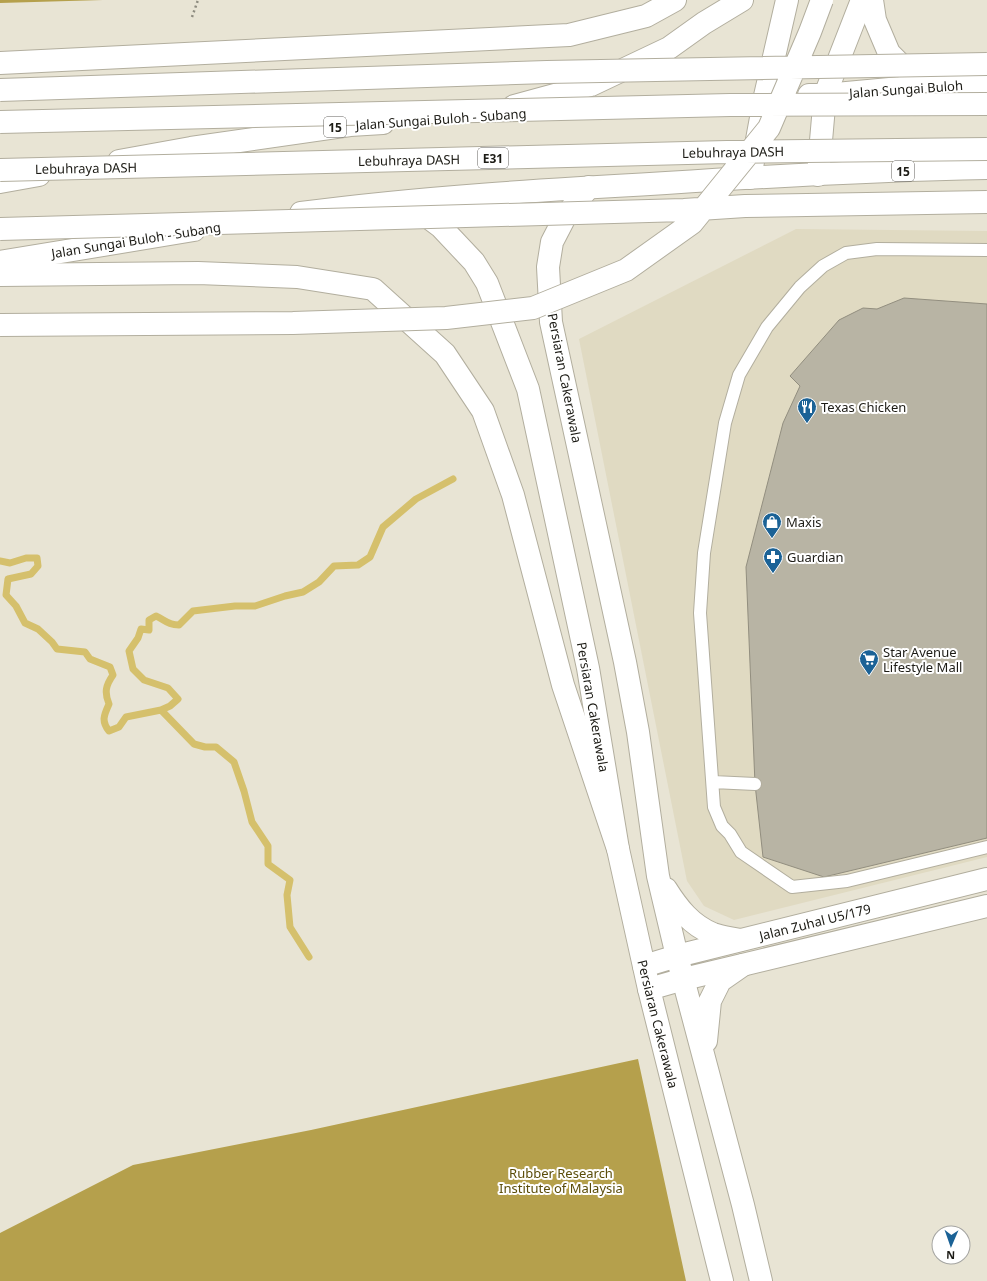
<svg xmlns="http://www.w3.org/2000/svg" width="987" height="1281" font-family="'Noto Sans',sans-serif">
<style>
.built{fill:#e0dac2}
.forest{fill:#b5a04c}
.lines{fill:none;stroke-linecap:round;stroke-linejoin:round}
.stream{stroke:#d5c06c;stroke-width:7}
.building{fill:#b8b4a4;stroke:#928e7f}
.service-casing{stroke:#b2ae9e;stroke-width:14}
.minor-casing{stroke:#b2ae9e;stroke-width:24}
.tertiary-casing{stroke:#b2ae9e;stroke-width:24}
.primary-casing{stroke:#b2ae9e;stroke-width:24}
.trunk-casing{stroke:#b2ae9e;stroke-width:24}
.motorway-casing{stroke:#b2ae9e;stroke-width:24}
.path{stroke:#8d8b7f;stroke-width:2.5;stroke-dasharray:2 3;stroke-linecap:butt}
.service{stroke:#fff;stroke-width:12}
.minor{stroke:#fff;stroke-width:22}
.tertiary{stroke:#fff;stroke-width:22}
.primary{stroke:#fff;stroke-width:22}
.trunk{stroke:#fff;stroke-width:22}
.motorway{stroke:#fff;stroke-width:22}
.motorway-bridge-casing{stroke:#b2ae9e;stroke-width:24;stroke-linecap:butt}
.motorway-bridge{stroke:#fff;stroke-width:22}
.labels{text-anchor:middle;dominant-baseline:central;stroke-width:4;stroke-linejoin:round;paint-order:stroke}
.shield{fill:#fff;stroke:#605f5b;stroke-width:1}
.shield-label{font-size:12px;font-weight:bold;fill:#1c1b15}
.street-label{font-size:13px;fill:#1c1b15;stroke:#fff}
.poi-label{font-size:13px;fill:#1c1b15;stroke:#fff;text-anchor:start}
.park-label{font-size:13px;fill:#5b4d09;stroke:#fff}
</style>
<rect width="100%" height="100%" fill="#e8e4d4"/>
<path class="built" d="M796,229l191,2v626l-253,63 -30,-14 -17,-25 -108,-542z"/>
<path class="forest" d="M0,0h103l-103,3z
M638,1059l48,222h-686v-48l133,-68 178,-35z"/>
<g class="lines">
<path class="stream" d="M0,561l10,2 16,-5h11l1,8 -7,8 -23,5 -2,16 10,11 9,17 13,6 14,13 5,7 28,3 5,7 20,8 3,8c-7,10 -9,17 -4,29 -5,11 -8,17 0,27l10,-4 7,-10 35,-7 9,-4 8,-7 -10,-11 -24,-8 -11,-11 -4,-18 9,-13 3,-9 8,1v-10l7,-4c9,4 12,9 23,9l14,-14 42,-5h20l30,-10 18,-4 16,-10 15,-16 24,-1 12,-8 13,-30 33,-28 37,-20
M161,710l33,34 11,3h11l18,15 10,29 8,31 16,24v18l22,16 -3,15 3,32 19,30"/>
</g>
<path class="building" d="M904,298l83,6v534l-163,39 -61,-20 -8,-73 -9,-217 37,-144 17,-37 -10,-10 49,-56 24,-12 14,1z"/>
<g class="lines">
<g class="service-casing">
<path id="service" d="M987,250l-110,-1 -31,4 -23,13 -23,21 -33,40 -28,48 -14,48 -21,130 -4,60 14,194 8,19 8,8 11,18 51,35 55,-6 140,-34
M713,782l42,2"/>
</g>
<g class="minor-casing">
<path id="minor" d="M644,966l33,-10 310,-77
M649,989l35,-10 303,-73"/>
</g>
<g class="tertiary-casing">
<path id="tertiary" d="M589,187l-23,28 -14,27 -4,25 3,55 74,340 13,70 20,144 19,80 66,249 18,76
M416,213l9,2 16,12 33,35 13,21 41,106 60,279 30,181 31,140 73,292
M666,889c12,19 25,36 47,45 8,3 18,4 27,6
M706,1041l4,-40 10,-20 23,-16"/>
</g>
<g class="primary-casing">
<path id="primary" d="M818,175l7,-80 37,-95
M750,178l15,-82 22,-96"/>
</g>
<g class="trunk-casing">
<path id="trunk" d="M872,0l3,20 14,33 14,14 11,7
M809,95h16l108,-10 54,-2
M514,106l77,-21 78,-37 35,-25 38,-23
M119,161l72,-13 159,-23 33,-2
M0,182l39,-7
M301,213c121,-16 243,-23 365,-30 107,-7 214,-13 321,-15
M0,262l194,-32"/>
</g>
<g class="motorway-casing">
<path id="motorway" d="M0,63l569,-28 77,-19 29,-16
M0,275l198,-2 99,4 76,12 72,65 38,57 30,84 50,190 55,164"/>
</g>
<path class="path" d="M192,17l6,-17"/>
<use href="#service" class="service"/>
<use href="#minor" class="minor"/>
<use href="#tertiary" class="tertiary"/>
<use href="#primary" class="primary"/>
<use href="#trunk" class="trunk"/>
<use href="#motorway" class="motorway"/>
<g class="motorway-bridge-casing">
<path id="motorway-bridge" d="M0,90l547,-18 440,-8
M0,122l730,-17 257,-1
M0,170l727,-18 260,-3
M0,229l684,-19 61,-4 242,-4
M0,325l293,-2 153,-5 87,-10 93,-38 66,-47 77,-95 41,-96 12,-32"/>
</g>
<use href="#motorway-bridge" class="motorway-bridge"/>
</g>
<defs>
<g id="restaurant-pin" transform="scale(1)"><path d="M0 17L-7.5 6A9.5 9.5 0 1 1 7.5 6Z" fill="#1b6296" stroke="#fff"/><path d="M-5-6h1v4h1v-4h1v4h1v-4h1v5L-1.5 .5V6h-2V.5L-5-1ZM5-6V6H3V1.5H1.5Q1.5-4 5-6Z" fill="#fff"/></g>
<g id="shop-pin" transform="scale(1)"><path d="M0 17L-7.5 6A9.5 9.5 0 1 1 7.5 6Z" fill="#1b6296" stroke="#fff"/><path d="M-5-2.5h2.3a2.7 3.5 0 0 1 5.4 0H5L5.5 6h-11ZM-1.5-2.5h3a1.5 2.3 0 0 0-3 0Z" fill="#fff"/></g>
<g id="pharmacy-pin" transform="scale(1)"><path d="M0 17L-7.5 6A9.5 9.5 0 1 1 7.5 6Z" fill="#1b6296" stroke="#fff"/><path d="M-2-6h4v4h4v4h-4v4h-4v-4h-4v-4h4Z" fill="#fff"/></g>
<g id="supermarket-pin" transform="scale(1)"><path d="M0 17L-7.5 6A9.5 9.5 0 1 1 7.5 6Z" fill="#1b6296" stroke="#fff"/><path d="M-6-5.5h2.5l.6 2H6L4.5 2H-2.5L-4.4-4H-6ZM-1.5 3.2a1.3 1.3 0 1 0 .1 0ZM3 3.2a1.3 1.3 0 1 0 .1 0Z" fill="#fff"/></g>
</defs>
<g fill-rule="evenodd">
<use href="#restaurant-pin" x="807" y="407"/>
<use href="#shop-pin" x="772" y="522"/>
<use href="#pharmacy-pin" x="773" y="557"/>
<use href="#supermarket-pin" x="869" y="659"/>
</g>
<g class="labels">
<g class="shield">
<rect x="324" y="117" width="22" height="20" rx="3"/>
<rect x="478" y="148" width="30" height="20" rx="3"/>
<rect x="892" y="161" width="22" height="20" rx="3"/>
</g>
<g class="shield-label">
<text x="335" y="127">15</text>
<text x="493" y="158">E31</text>
<text x="903" y="171">15</text>
</g>
<g class="street-label">
<text transform="translate(906 89) rotate(-4)">Jalan Sungai Buloh</text>
<text transform="translate(441 119) rotate(-4)">Jalan Sungai Buloh - Subang</text>
<text transform="translate(733 152) rotate(-1)">Lebuhraya DASH</text>
<text transform="translate(409 160) rotate(-1)">Lebuhraya DASH</text>
<text transform="translate(86 168) rotate(-1)">Lebuhraya DASH</text>
<text transform="translate(136 240) rotate(-9)">Jalan Sungai Buloh - Subang</text>
<text transform="translate(565 378) rotate(79)">Persiaran Cakerawala</text>
<text transform="translate(593 707) rotate(80)">Persiaran Cakerawala</text>
<text transform="translate(815 922) rotate(-14)">Jalan Zuhal U5/179</text>
<text transform="translate(658 1024) rotate(76)">Persiaran Cakerawala</text>
</g>
<g class="poi-label">
<text x="821" y="407">Texas Chicken</text>
<text x="786" y="522">Maxis</text>
<text x="787" y="557">Guardian</text>
<text x="883" y="652">Star Avenue<tspan x="883" dy="15">Lifestyle Mall</tspan></text>
</g>
<g class="park-label">
<text x="561" y="1173">Rubber Research<tspan x="561" dy="15">Institute of Malaysia</tspan></text>
</g>
</g>
<g transform="translate(951 1245) rotate(182)"><circle r="19" fill="#ffffff" stroke="#a4a4a1"/>
<path d="M0-3L7 15L0 10L-7 15Z" fill="#1b6296"/>
<text y="-6" font-size="11" font-weight="bold" text-anchor="middle" fill="#1c1b15">N</text>
</g>
</svg>
